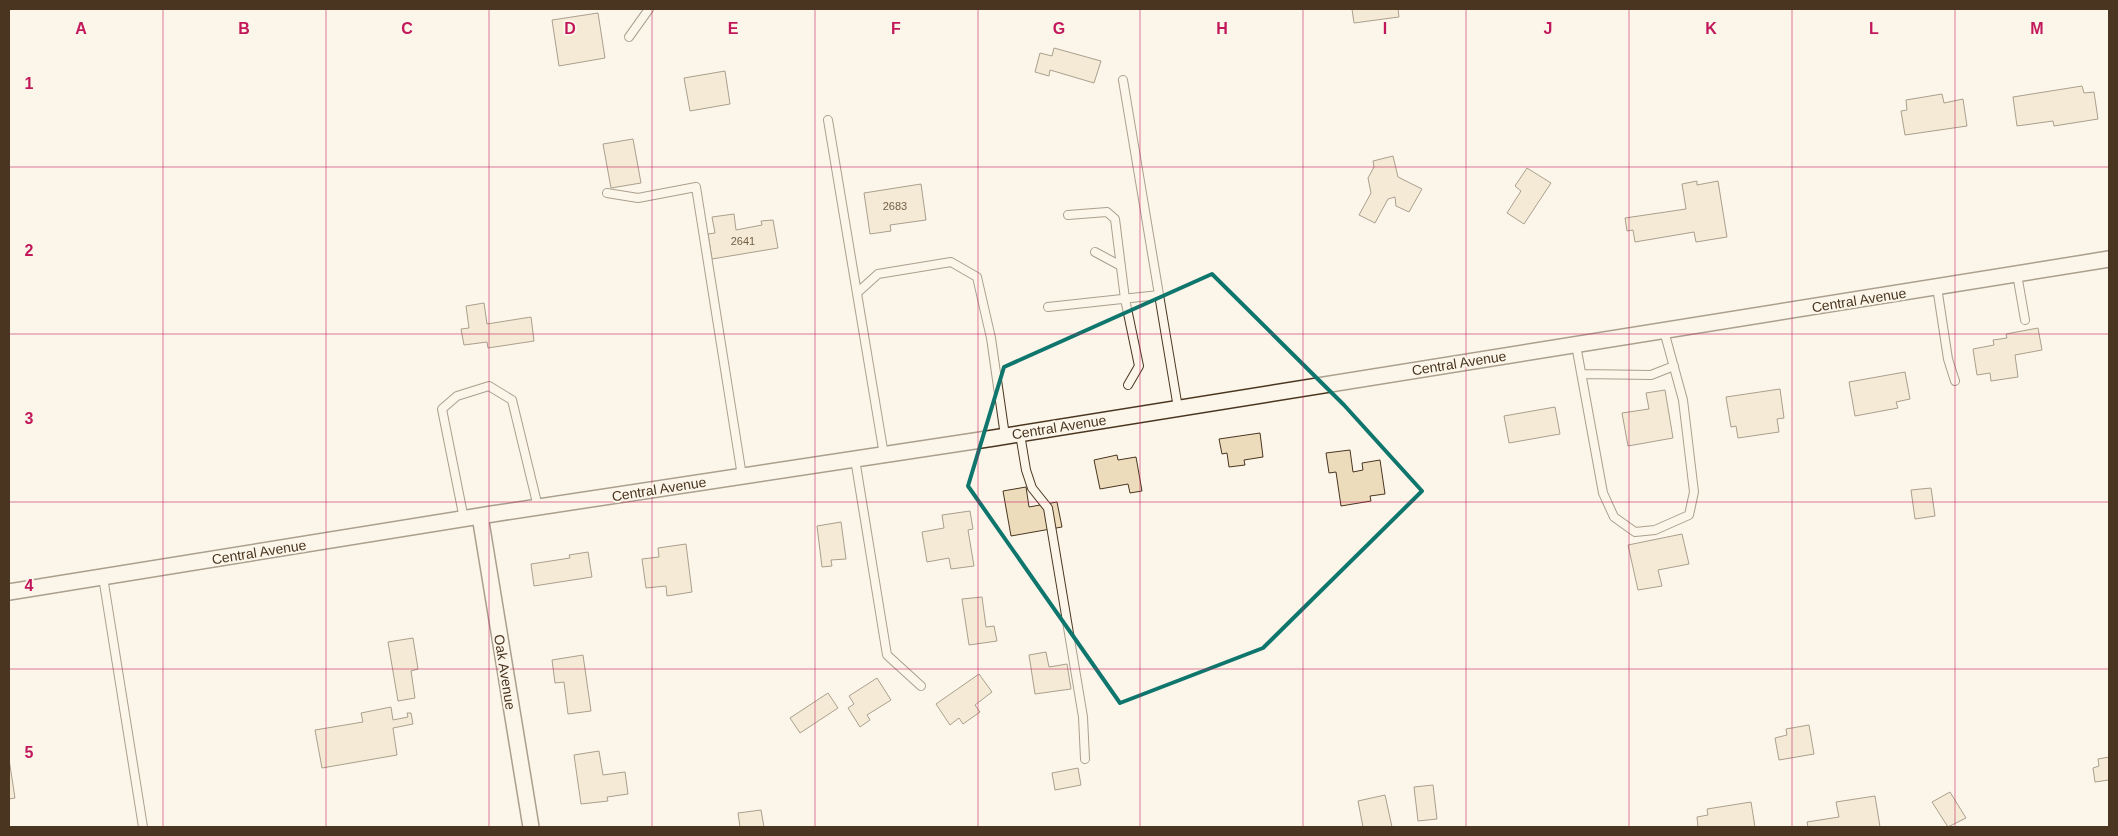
<svg xmlns="http://www.w3.org/2000/svg" width="2118" height="836" font-family="Arial,sans-serif">
<style>
.building{fill:#ecdcbc;stroke:#4a3520}
.lines{fill:none;stroke-linecap:round;stroke-linejoin:round}
.service-casing{stroke:#4a3520;stroke-width:10}
.minor-casing{stroke:#4a3520;stroke-width:18}
.service{stroke:#fbf6e9;stroke-width:8}
.minor{stroke:#fbf6e9;stroke-width:15}
.marked{fill:none;stroke:#0f766e;stroke-width:4;stroke-linejoin:round}
.grid{fill:none;stroke:#c2185b;stroke-width:1;stroke-opacity:0.55}
.labels{text-anchor:middle;dominant-baseline:central;stroke-width:4;stroke-linejoin:round;paint-order:stroke}
.number-label{font-size:11px;fill:#725f47}
.street-label{font-size:14px;fill:#4a3520;stroke:#fbf6e9}
.grid-label{font-size:16px;text-anchor:middle;font-weight:bold;fill:#c2185b;stroke:#fbf6e9;stroke-width:4;stroke-linejoin:round;paint-order:stroke}
</style>
<rect width="100%" height="100%" fill="#fbf6e9"/>
<path class="building" d="M1352,9h46l1,8 -45,6z
M598,13l7,45 -46,8 -7,-46z
M1054,48l47,13 -7,22 -44,-13 -1,6 -14,-4 5,-19 12,3z
M725,71l5,33 -40,7 -6,-33z
M2082,86l2,7 10,-1 4,27 -44,7 -1,-5 -36,5 -4,-29z
M1942,94l2,9 19,-4 4,27 -62,9 -4,-24 6,-1 -1,-10z
M633,139l8,44 -30,5 -8,-44z
M1393,156l5,21 24,12 -13,23 -13,-6 -1,-9 -7,2 -13,24 -16,-8 12,-22 -3,-15 6,-11 -1,-6z
M1527,168l24,15 -27,41 -17,-11 14,-22 -6,-5z
M1697,181v4l21,-4 9,56 -31,5 -2,-10 -59,10 -2,-12 -6,1 -2,-13 61,-9 -4,-25z
M921,184l5,36 -36,5 1,6 -21,3 -6,-41z
M734,214l2,16 26,-5 -1,-4 12,-1 5,28 -66,11 -4,-25 7,-1 -3,-16z
M484,303l3,21 44,-7 3,24 -46,7 -1,-6 -23,3 -3,-16 8,-1 -3,-22z
M2038,328l4,22 -27,5 3,22 -27,4 -1,-8 -13,2 -4,-26 21,-4 -1,-5 14,-2 -1,-4z
M1905,372l5,27 -14,3 2,6 -43,8 -6,-34z
M1780,389l4,29 -7,1 2,13 -41,6 -2,-12 -5,1 -5,-30z
M1665,390l8,48 -45,8 -6,-33 27,-4 -3,-16z
M1555,407l5,27 -51,9 -5,-27z
M1260,433l3,24 -19,3 1,5 -16,2 -2,-14 -5,1 -3,-15z
M1350,450l3,22 10,-2 -1,-7 18,-3 5,34 -15,2 1,5 -30,5 -5,-34 -7,1 -3,-20z
M1117,455l1,5 18,-3 6,34 -12,2 -2,-9 -28,5 -6,-29z
M1026,487l3,20 28,-5 5,25 -51,9 -8,-45z
M1931,488l4,28 -20,3 -4,-29z
M970,511l3,18 -5,1 6,36 -23,3 -2,-11 -22,4 -5,-30 22,-4 -2,-13z
M841,522l5,37 -15,1 1,6 -10,1 -5,-41z
M1682,534l7,30 -31,6 4,16 -24,4 -10,-45z
M686,544l6,48 -25,4 -1,-10 -20,2 -4,-29 17,-2 -1,-9z
M588,552l4,25 -58,9 -3,-22 39,-6 -1,-3z
M982,597l4,30 8,-1 3,15 -28,4 -7,-46z
M413,638l5,31 -7,2 4,27 -17,3 -10,-59z
M1046,652l3,15 18,-3 4,25 -36,5 -6,-39z
M583,655l8,56 -23,3 -4,-32 -9,1 -3,-23z
M979,674l13,18 -17,13 5,7 -17,12 -4,-6 -9,7 -14,-21z
M877,678l14,22 -24,15 3,5 -10,7 -12,-19 6,-4 -5,-8z
M828,693l10,15 -38,25 -10,-15z
M391,707l2,13 15,-3 -1,-4h4l2,11 -20,4 4,27 -75,13 -7,-38 48,-8 -2,-9z
M1809,725l5,29 -35,6 -4,-22 12,-3 -1,-6z
M599,751l4,24 22,-3 3,22 -21,3 1,4 -27,3 -7,-49z
M2109,757v23l-14,2 -2,-14 6,-2 -1,-7z
M9,759l6,39 -6,1z
M1078,768l3,17 -26,5 -3,-17z
M1433,785l4,34 -19,2 -4,-34z
M1950,792l16,26 -18,9 -16,-25z
M1385,795l7,32h-29l-5,-26z
M1875,796l5,31h-72l-1,-5 32,-5 -3,-15z
M1751,802l4,25h-57l-1,-10 11,-2 -1,-6z
M761,810l3,17h-24l-2,-14z"/>
<g class="lines">
<g class="service-casing">
<path id="service" d="M629,37l20,-28
M1123,80l55,328
M828,120l56,335
M607,193l31,5 58,-11 46,289
M1068,215l39,-3 8,7 10,80 14,67 -11,19
M1095,252l26,14
M2017,274l8,46
M1937,287l11,72 7,22
M857,293l21,-19 73,-12 26,15 14,61 14,98
M1048,307l111,-12
M1576,345l27,148 11,24 21,15 20,-2 34,-15 5,-23 -11,-92 -19,-69
M1582,374l69,1 23,-9
M1020,434l6,36 6,18 16,20 35,209 2,42
M855,459l32,196 34,31
M464,519l-22,-110 15,-13 32,-10 23,14 26,107
M103,577l40,250"/>
</g>
<g class="minor-casing">
<path id="minor" d="M480,516l51,311
M9,592l483,-78 502,-76 1115,-179"/>
</g>
<use href="#service" class="service"/>
<use href="#minor" class="minor"/>
</g>
<path d="M0 0H2118V836H0ZM1212,274l132,131 78,86 -159,157 -143,55 -152,-217 36,-119z" fill="#fbf6e9" fill-opacity=".55" fill-rule="evenodd"/>
<path class="marked" d="M1212,274l132,131 78,86 -159,157 -143,55 -152,-217 36,-119z"/>
<path class="grid" d="M163,9v818M326,9v818M489,9v818M652,9v818M815,9v818M978,9v818M1140,9v818M1303,9v818M1466,9v818M1629,9v818M1792,9v818M1955,9v818M9,167h2100M9,334h2100M9,502h2100M9,669h2100"/>
<g class="labels">
<g class="number-label">
<text x="895" y="206">2683</text>
<text x="743" y="241">2641</text>
</g>
<g class="street-label">
<text transform="translate(1859 300) rotate(-9)">Central Avenue</text>
<text transform="translate(1459 363) rotate(-9)">Central Avenue</text>
<text transform="translate(1059 427) rotate(-9)">Central Avenue</text>
<text transform="translate(659 489) rotate(-9)">Central Avenue</text>
<text transform="translate(259 552) rotate(-9)">Central Avenue</text>
<text transform="translate(505 672) rotate(81)">Oak Avenue</text>
</g>
</g>
<g class="grid-label">
<text x="81" y="34">A</text>
<text x="244" y="34">B</text>
<text x="407" y="34">C</text>
<text x="570" y="34">D</text>
<text x="733" y="34">E</text>
<text x="896" y="34">F</text>
<text x="1059" y="34">G</text>
<text x="1222" y="34">H</text>
<text x="1385" y="34">I</text>
<text x="1548" y="34">J</text>
<text x="1711" y="34">K</text>
<text x="1874" y="34">L</text>
<text x="2037" y="34">M</text>
<text x="29" y="89">1</text>
<text x="29" y="256">2</text>
<text x="29" y="424">3</text>
<text x="29" y="591">4</text>
<text x="29" y="758">5</text>
</g>
<rect width="2118" height="836" fill="none" stroke="#4a3520" stroke-width="20"/>
</svg>
